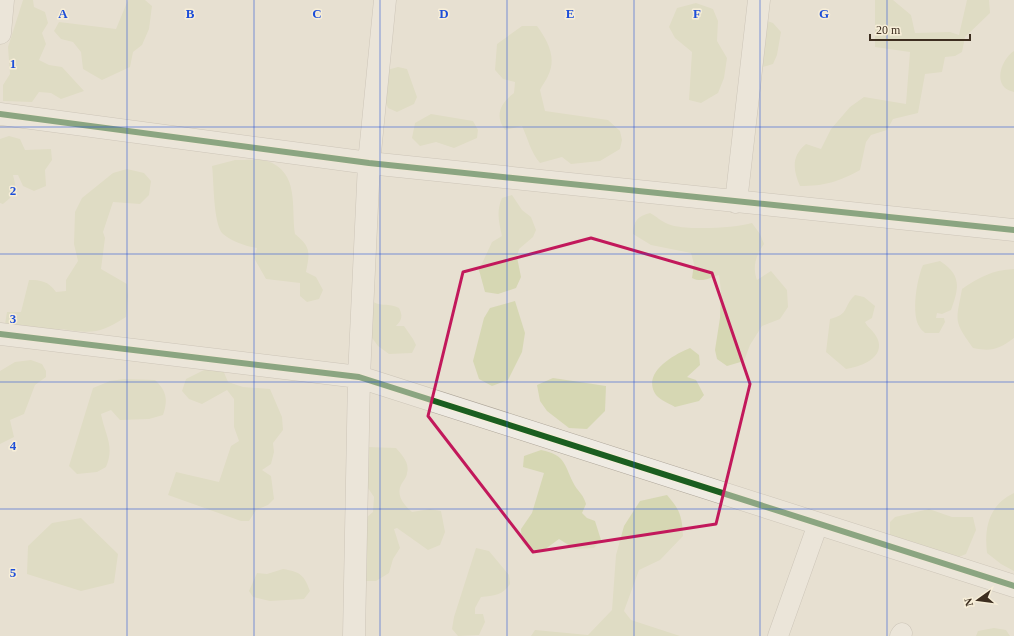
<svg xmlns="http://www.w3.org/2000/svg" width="1014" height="636" font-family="'Times New Roman',serif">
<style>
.green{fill:#d6d7b3}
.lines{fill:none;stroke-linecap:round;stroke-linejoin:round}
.lane-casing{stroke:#ada599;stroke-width:21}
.street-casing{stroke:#ada599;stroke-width:23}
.lane{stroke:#efebe3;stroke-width:20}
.street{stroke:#efebe3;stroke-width:22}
.cycleway-casing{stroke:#f7eed8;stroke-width:8}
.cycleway{stroke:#1b5e20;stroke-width:6}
.marked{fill:none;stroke:#c2185b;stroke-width:3;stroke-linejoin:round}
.grid{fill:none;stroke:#1d4ed8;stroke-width:1;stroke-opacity:0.55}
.grid-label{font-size:13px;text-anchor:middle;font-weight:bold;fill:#1d4ed8;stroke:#f7eed8;stroke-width:3;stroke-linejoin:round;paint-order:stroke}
</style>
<rect width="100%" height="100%" fill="#e7e0d1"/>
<path class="green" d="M23,0h10l1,7 11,5 3,11 -6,10 4,11 -7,16 10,5 13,2 22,24 -23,8 -10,-6 -12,-1 -7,10 -29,-1v-16l7,-11 -2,-27z
M128,0h17l7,6 -3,23 -7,16 -9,7 -3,15 -28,13 -19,-11 -2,-17 -8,-10 -12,-3 -7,-8 5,-9 57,7z
M875,0h18l18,15 4,18 35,-1 9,3 8,-35h22l1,13 -25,24 -3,15 -7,4 -10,1 -3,15 -17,2 -7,39 -25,6 -6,11 -16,5 -5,7 -6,28c-22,12 -35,16 -60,16 -7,-16 -9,-30 6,-42l15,5 10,-20 19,-22 14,-10 42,7 4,-52 -35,-5z
M696,3l17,6 5,12 -1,20 10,17 -3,20 -6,15 -17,10 -12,-3 3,-48 -17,-14 -6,-11 8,-19z
M764,20l9,3 8,9 -4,23 -4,9 -10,3 -8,-3z
M522,26h15c11,15 20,32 11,50 -2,5 -6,9 -8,14l5,21 63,9 12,11 2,9 -2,9 -20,12 -29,3 -9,-7 -22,6c-9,-10 -12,-24 -18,-37l-17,4c-11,-15 -4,-27 9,-37l1,-11 -12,-3 -8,-9 2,-26z
M1014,51v41c-3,-1 -7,-2 -9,-4 -11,-10 -1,-31 9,-37z
M398,67l9,2 10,28 -3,7 -17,8 -9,-4 -5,-12 4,-26z
M431,114l42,7 5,9 -1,8 -23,10 -18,-6 -16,4 -8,-8 3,-15z
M9,136l11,3 5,11 26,-1 1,11 -7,10 1,16 -12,5 -11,-5 -5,-11h-5c4,17 5,17 -10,29l-3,-1v-64z
M235,160c10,0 23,-1 32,1 33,11 24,47 28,73 16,13 15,18 11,38l10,5 7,13 -4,9 -12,3 -7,-6v-13l-34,-4 -12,-21 3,-10c-12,-2 -24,-6 -34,-14 -10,-9 -9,-54 -11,-68z
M127,169l17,4 7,8 -2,14 -9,9 -27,-2 -10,30 2,6 -4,31 26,15 1,12 -2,21c-28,18 -34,16 -66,12l-22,16 -18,3 -15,-24 2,-12h14l8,-32c12,0 19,1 27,12l10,-1v-11l12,-19 -4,-17 1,-32 7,-14 31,-25z
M512,195l10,15 9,7 5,13 -3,7 -14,12 -2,8 4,20 -5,11 -18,6 -13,-2 -6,-22 13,-28 10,-6c-3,-14 -6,-24 0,-38z
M650,213c6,3 12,9 18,11 16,7 67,4 84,-1l8,11 4,10c-8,12 -12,22 -7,36l14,-9 16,19 1,17 -8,12 -18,7 -12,19 -6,16 -17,5 -10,-7 -2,-9 5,-32 1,-27 -2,-16c-9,3 -17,8 -27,3l2,-14 -3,-11 -40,-8 -18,-11c0,-13 5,-18 17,-21z
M940,261c22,14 19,27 11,49l-9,4 -5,-1 -1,5h8l1,4 -6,11h-14c-2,-2 -5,-4 -6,-7 -8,-13 -2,-48 4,-61z
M1014,269v69c-15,11 -22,14 -41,10 -20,-28 -17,-26 -11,-59 17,-12 31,-19 52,-20z
M855,295l9,2 11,9 -3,12 -7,4c3,6 8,8 11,14 12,20 -14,31 -30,33l-20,-17 4,-33c20,-5 12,-11 25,-24z
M366,297c17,13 18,4 33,11 4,8 3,12 -3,18h8l9,13 3,6 -4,8 -23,1 -11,-8 -11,-15z
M515,301l10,32 -3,19 -14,28 -16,6 -13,-7 -6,-18 11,-43 6,-10z
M690,348l9,7 1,10 -13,12 9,3 8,15 -5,6 -24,6c-5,-3 -15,-7 -19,-12 -15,-22 17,-40 34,-47z
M31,360l11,4 4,7v6l-11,8 -11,29 -14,6 4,17 -14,7v-73l15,-9z
M212,366l11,4 5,12 15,5 27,2 12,28 1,13 -10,13 1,9 -3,12 -9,6 9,6 3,23 -6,6 -12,5 -7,11h-8l-73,-26 8,-23 43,10 12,-36 8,-5 -5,-14v-28l-7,-9 -25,14 -13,-5 -7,-8 4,-12z
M553,378l53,8 -1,25 -18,18 -18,-1 -22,-17 -7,-10 -3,-16z
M124,379l31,1c12,11 13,20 8,35l-14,4 -29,1 -9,-10 -10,4c4,21 14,32 5,53l-9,5 -20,2 -8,-8 24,-78 17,-7z
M368,447l28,1c6,7 14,15 11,25 0,4 -4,8 -6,12 -5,11 3,20 11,27l18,-3 11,2 4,21 -5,13 -12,5 -31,-22 -3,1 6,19 -7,11 -4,14 -13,8h-17l8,-64 6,-5 1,-15 -10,-15z
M541,450c26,5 23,16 34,36 4,6 9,10 11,18l-4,9 5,5 8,3 6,19 -7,8 -19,1 -16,-10 -15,11 -11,1 -11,-8 -1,-14 11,-16 12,-40 -21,-6 1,-11z
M1014,493v78l-13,-7 -14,-11c-3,-26 2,-48 27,-60z
M667,495c13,15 15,21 16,41l-23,24 -21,10 -15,41 7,9 49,16h-149l4,-6 53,5 24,-25 4,-55 8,-29 16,-25z
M929,509l23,8h21l3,13 -10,24 -12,5 -64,-23v-14l5,-5z
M81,518l37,36 -4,29 -33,8 -54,-17 1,-28 24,-23z
M476,548l13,3 20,24 1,9c-7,11 -16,12 -29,13l-6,11v6h8l2,8 -6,13 -21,1 -6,-7 2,-12z
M283,569c18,3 21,6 27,22l-6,8 -34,2 -17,-4 -4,-6 8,-18 10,1z
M994,628l12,2 4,6h-34l2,-5z"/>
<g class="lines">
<g class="lane-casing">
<path id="lane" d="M778,636l40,-112
M900,636l2,-3"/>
</g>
<g class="street-casing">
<path id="street" d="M0,33l3,-33
M0,114l369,49 645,67
M736,202l23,-202
M0,334l359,43 655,209
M354,636l5,-259 10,-214 16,-163"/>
</g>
<use href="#lane" class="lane"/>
<use href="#street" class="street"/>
<g class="cycleway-casing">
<path id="cycleway" d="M0,114l369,49 645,67
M0,334l359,43 655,209"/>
</g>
<use href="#cycleway" class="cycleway"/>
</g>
<path d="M0 0H1014V636H0ZM591,238l121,35 38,111 -34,140 -183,28 -105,-136 35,-144z" fill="#e7e0d1" fill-opacity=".55" fill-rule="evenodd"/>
<path class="marked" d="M591,238l121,35 38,111 -34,140 -183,28 -105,-136 35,-144z"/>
<path class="grid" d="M127,0v636M254,0v636M380,0v636M507,0v636M634,0v636M760,0v636M887,0v636M0,127h1014M0,254h1014M0,382h1014M0,509h1014"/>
<g class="grid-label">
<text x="63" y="18">A</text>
<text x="190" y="18">B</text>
<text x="317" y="18">C</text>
<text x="444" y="18">D</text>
<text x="570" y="18">E</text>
<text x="697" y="18">F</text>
<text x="824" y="18">G</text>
<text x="13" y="68">1</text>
<text x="13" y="195">2</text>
<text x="13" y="323">3</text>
<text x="13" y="450">4</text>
<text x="13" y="577">5</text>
</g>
<g transform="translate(978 600) rotate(256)" stroke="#f7eed8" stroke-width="3" paint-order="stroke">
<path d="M0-3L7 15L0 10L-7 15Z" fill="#3d2e20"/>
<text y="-6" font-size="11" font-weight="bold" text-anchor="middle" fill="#3d2e20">N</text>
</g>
<path d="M870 34v6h100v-6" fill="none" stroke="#3d2e20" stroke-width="2"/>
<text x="876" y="34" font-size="12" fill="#3d2e20" stroke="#f7eed8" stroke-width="3" paint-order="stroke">20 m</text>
</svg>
